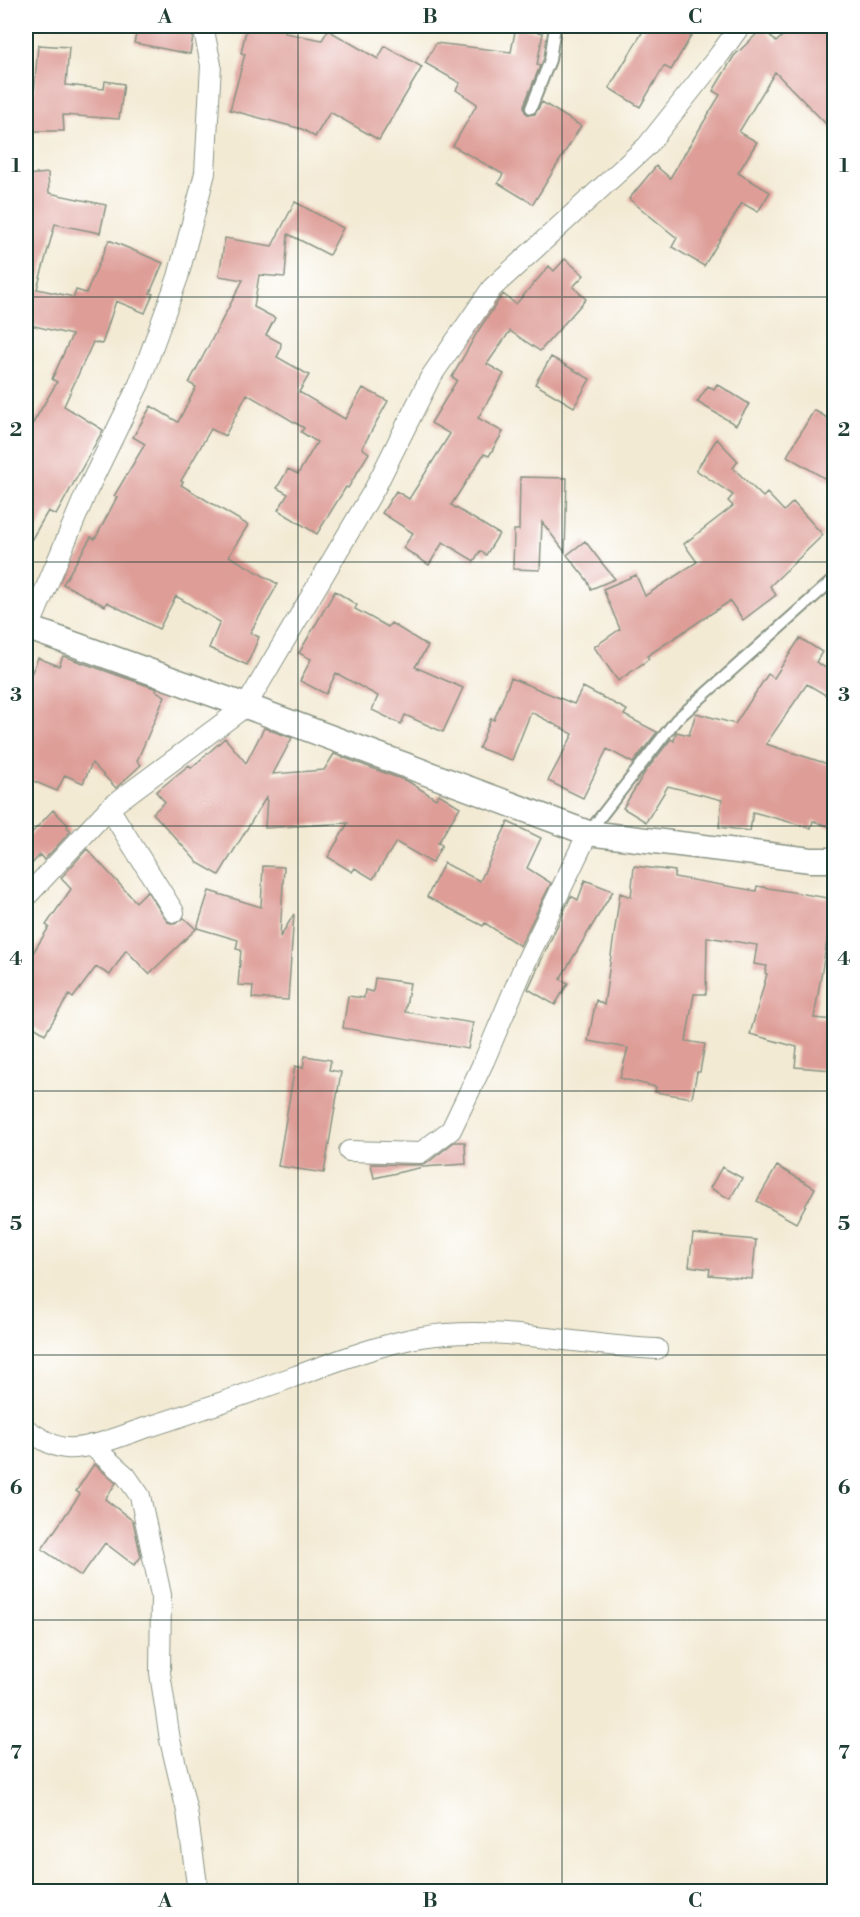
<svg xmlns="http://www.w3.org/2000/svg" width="860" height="1917" font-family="'Libre Bodoni',serif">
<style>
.building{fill:#de9d97}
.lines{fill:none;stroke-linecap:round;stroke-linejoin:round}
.service-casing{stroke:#899484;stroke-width:14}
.minor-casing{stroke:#899484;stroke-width:22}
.tertiary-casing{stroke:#899484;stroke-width:27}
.service{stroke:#fff;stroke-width:10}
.minor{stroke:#fff;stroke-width:20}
.tertiary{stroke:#fff;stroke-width:24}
.grid{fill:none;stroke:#1f3d34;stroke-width:1.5;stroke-opacity:0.55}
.neatline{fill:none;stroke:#1f3d34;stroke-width:2}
.grid-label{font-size:20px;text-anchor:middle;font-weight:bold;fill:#1f3d34}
</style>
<rect width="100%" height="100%" fill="#fff"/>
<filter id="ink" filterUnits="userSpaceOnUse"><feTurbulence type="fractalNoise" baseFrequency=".0167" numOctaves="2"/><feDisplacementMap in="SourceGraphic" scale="12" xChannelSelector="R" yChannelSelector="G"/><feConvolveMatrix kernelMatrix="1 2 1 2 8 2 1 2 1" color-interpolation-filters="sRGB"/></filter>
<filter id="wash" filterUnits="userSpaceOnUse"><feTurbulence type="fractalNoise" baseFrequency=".008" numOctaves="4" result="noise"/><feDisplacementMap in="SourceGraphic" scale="24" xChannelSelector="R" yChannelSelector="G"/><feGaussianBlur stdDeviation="1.35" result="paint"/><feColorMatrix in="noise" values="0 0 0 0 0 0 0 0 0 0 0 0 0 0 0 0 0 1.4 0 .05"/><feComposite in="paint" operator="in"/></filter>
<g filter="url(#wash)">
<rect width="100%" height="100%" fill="#f3ead4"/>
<g id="blocks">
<path class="building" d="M138,26h53l2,11 -3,17 -56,-11z
M247,26h39l-1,7 37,7 6,-10 50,29 7,-13 37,21 -43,73 -49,-28 -15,25 -13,-8 -72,-19 15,-56 -4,-1z
M646,26h51l-26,44 -7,-4 -24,41 -31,-19z
M793,26h30l11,11v95l-59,-60 -36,60 18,10 -19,31 32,19 -12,20 -16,-9 -38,63 -32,-19 5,-9 -48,-39 27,-33 14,12 50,-83 -7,-4 21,-35 29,-28 13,14z
M516,27l27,6 -6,32 3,1 -16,39 1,7 4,3 6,-1 7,-12 39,24 -48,78 -35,-21 5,-9 -50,-28 24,-42 -21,-14 4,-7 -35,-20 11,-20 75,9z
M38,45l31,2 -3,38 38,4 1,-8 19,3 -5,35 -56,-4 1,16h-38v-26h7z
M48,173l1,20 57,12 -6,28 -45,-9 -18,65 37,8 2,-7 10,3 23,-53 54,23 -13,30 3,1 -8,19 -29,-12 -14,43 -9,-2 -29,64 39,24 -47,85 -8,-4 -22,38v-114l31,-53 -5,-3 20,-44 -46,-11v-149z
M295,202l48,26 -14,27 -41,-21 -3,43 -26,-2 -5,32 21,11 -9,17 15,8 -1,8 -3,6 32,18 -10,17 46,27 18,-31 25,13 -26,47 7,5 -21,35 -2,-1 -29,47 -39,-24 10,-16 -11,-6 11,-19 10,5 19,-32 -16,-10 3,-4 -57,-34 -22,42 -14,-7 -30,52 2,1 -2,3 67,40 -19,31 49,28 -28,49 9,4 -12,28 -38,-17 11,-26 -44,-26 -17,33 -52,-27 -2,4 -42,-22 28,-47 4,2 22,-42 -3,-1 31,-52 -12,-7 18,-31 27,16 18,-35 -7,-4 54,-103 -24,-4 6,-38 47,8z
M565,259l19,16 -11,12 13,12 -46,52 -30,-20 -23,33 17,10 -26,44 25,14 -14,24 -5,-2 -33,51 48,29 -13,21 -6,-4 -6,10 -31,-19 -14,23 -26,-17 10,-15 -31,-20 14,-22 13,8 41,-65 -19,-11 26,-43 -5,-3 26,-46 25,-37 13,10 33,-38 5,5z
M551,357l39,22 -16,28 -39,-23z
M717,384l32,20 -13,21 -39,-23 11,-16 6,3z
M814,410l20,12v62l-47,-28z
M717,439l21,22 -5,7 30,29 4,-4 17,18 9,-9 30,33 -53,51 6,9 -33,25 -13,-19 -83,55 2,3 -31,22 -24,-34 26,-18 -17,-40 33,-14 9,21 52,-34 -13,-18 49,-38 -5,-5 5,-6 -37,-25z
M520,477l47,1 -2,74 -23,-30 -2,48 -27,-1 1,-39h5z
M585,541l16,21 14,17 -24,10 -4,-9 -20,-25z
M335,591l22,14 -2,4 33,18 3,-4 37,23 -13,21 48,21 -20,44 -38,-17 -4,9 -29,-14 6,-14 -42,-23 -10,21 -26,-13 11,-22 -12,-6z
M800,638l22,14 -6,10 18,11v27l-27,-16 -41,60 68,22v62l-21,-7 -2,7 -58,-16 -3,19 -31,-4 3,-27 -54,-14 -22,36 -23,-14 22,-36 26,-33 3,2 2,-9 13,3 7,-22 39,11 33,-50 6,4z
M63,656l94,33 -1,2 9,5 -28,65 4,4 -25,23 -24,-25 -9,20 -18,-8 -8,16 -31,-13v-92l12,-28 21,8z
M511,678l63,26 9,-17 44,23 -3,5 33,17 -24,31 -26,-14 -24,49 -35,-17 25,-47 -42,-22 -19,48 -33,-12 12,-30 3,2z
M264,728l28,10 -19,36 51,-4 10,-16 75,28 27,17 3,-5 21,13 -22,36 4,2 -10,18 -36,-21 -23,37 -18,-11 -3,4 -24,-15 20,-34 -83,5 2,-32 -48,79 -21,-12 -45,-50 12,-11 -9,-10 33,-27 2,3 34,-30 21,25z
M53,810l15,15 -1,2 4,4 -27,29 -4,-5 -14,15v-31z
M508,822l33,16 -14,30 24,15 -31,63 -35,-23 -2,3 -56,-29 17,-34 36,18z
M87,849l49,53 11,-11 21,31 7,2 9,-6 12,11 -47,45 -23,-24 -16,25 -14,-8 -23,31 -4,-3 -24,39 -19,-12v-58l23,-37 -3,-2 25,-36 -10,-11z
M263,866l21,1 -4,70 14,-23 -6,86 -36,-2 1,-12 -15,-1 3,-35 -5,-1 2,-9 -41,-12 12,-37 52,16z
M634,866l41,5 -1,6 82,14 1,-5 77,13 -20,119 20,2 -2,50 -37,-3 2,-20 -47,-13 17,-60 -2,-1 2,-7 -13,-2 3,-19 -50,-8 -1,57h-12l-8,47 19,3 -5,28h-3l-5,26 -37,-6 1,-5 -36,-9 8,-30 -40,-7 8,-41 8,5 16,-112 11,4z
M585,880l28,11 -53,88 8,4 -13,22 -27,-16 43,-93 7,4z
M375,978l35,5 -5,29 68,11 -5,26 -125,-21 5,-32 16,2 1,-8 8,2z
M305,1056l26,4 -2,10 12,2 -17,101 -46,-7 17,-100 8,2z
M454,1142h11l1,22 -43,3 -49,11 -3,-14 49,1 7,-2z
M777,1166l38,22 -19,35 -39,-22z
M722,1167l20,11 -12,21 -20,-11z
M693,1234l63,6 -4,39 -43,-4 1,-6 -21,-3z
M94,1464l22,19 -11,16 28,22 8,36 -7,8 -29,-22 -24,33 -39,-27 38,-55 -4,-3z"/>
</g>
</g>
<g filter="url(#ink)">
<use href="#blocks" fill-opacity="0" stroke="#899484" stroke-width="1.5"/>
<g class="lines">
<g class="service-casing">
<path id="service" d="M531,108l19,-48 5,-34
M588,833l88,-113 158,-141"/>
</g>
<g class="minor-casing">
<path id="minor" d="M26,635l60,-142 53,-109 39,-107 27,-104 6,-108 -8,-39
M109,808l65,104
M26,897l83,-89 137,-102 129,-218 55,-110 62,-90 155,-142 73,-92 20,-28
M349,1151l71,2 31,-23 33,-69 41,-97 63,-131
M26,1429c11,7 26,18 40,19 23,2 57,-13 79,-20 51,-16 101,-34 151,-52 41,-15 82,-31 125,-39 78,-13 158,9 236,12
M91,1445l35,31 14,20 21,99 -1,78 10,67 17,71 11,81"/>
</g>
<g class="tertiary-casing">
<path id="tertiary" d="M26,627l220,79 342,127 223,27h23"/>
</g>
<use href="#service" class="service"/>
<use href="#minor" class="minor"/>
<use href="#tertiary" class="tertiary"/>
</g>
</g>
<path class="grid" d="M298,26v1866M562,26v1866M26,297h808M26,562h808M26,826h808M26,1091h808M26,1355h808M26,1620h808"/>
<rect width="860" height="1917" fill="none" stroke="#fff" stroke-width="66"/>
<rect x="33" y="33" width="794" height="1851" class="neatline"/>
<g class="grid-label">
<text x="165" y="23">A</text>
<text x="430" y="23">B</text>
<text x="695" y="23">C</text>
<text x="16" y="172">1</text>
<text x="844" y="172">1</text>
<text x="16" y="436">2</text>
<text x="844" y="436">2</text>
<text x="16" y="701">3</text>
<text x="844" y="701">3</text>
<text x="16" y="965">4</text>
<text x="844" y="965">4</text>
<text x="16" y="1230">5</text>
<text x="844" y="1230">5</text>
<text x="16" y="1494">6</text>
<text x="844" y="1494">6</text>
<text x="16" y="1759">7</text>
<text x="844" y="1759">7</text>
<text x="165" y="1907">A</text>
<text x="430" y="1907">B</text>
<text x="695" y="1907">C</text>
</g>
</svg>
